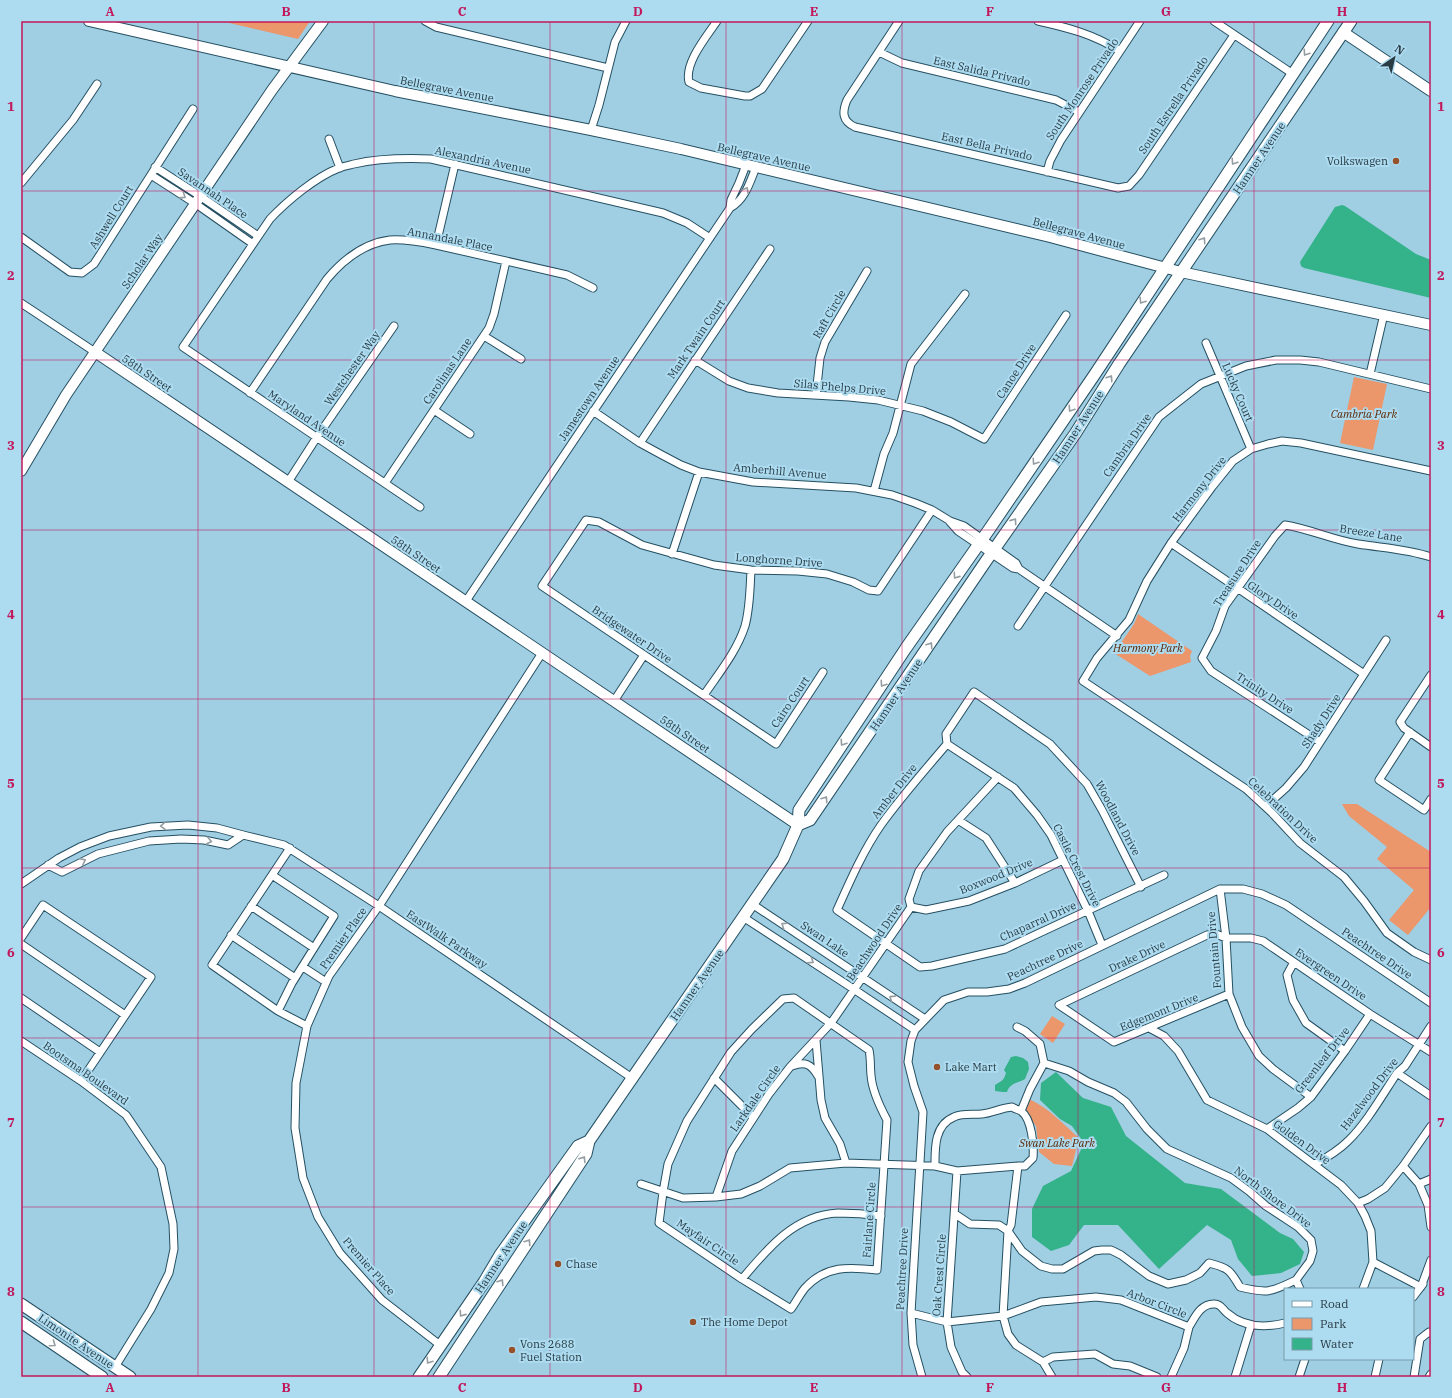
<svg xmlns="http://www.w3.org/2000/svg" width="1452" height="1398" font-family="'IBM Plex Serif',serif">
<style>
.green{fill:#eb966b}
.water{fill:#34b28a}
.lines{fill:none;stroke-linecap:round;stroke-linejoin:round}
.street-casing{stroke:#255062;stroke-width:9}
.secondary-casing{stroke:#255062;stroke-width:12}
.primary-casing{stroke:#255062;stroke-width:13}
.street{stroke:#fff;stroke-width:7}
.secondary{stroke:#fff;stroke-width:10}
.primary{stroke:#fff;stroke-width:11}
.oneway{stroke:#949ea2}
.grid{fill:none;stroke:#c2185b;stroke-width:1;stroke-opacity:0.55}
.poi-dot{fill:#97512a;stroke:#addbf0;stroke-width:1.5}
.labels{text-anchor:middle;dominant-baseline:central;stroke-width:4;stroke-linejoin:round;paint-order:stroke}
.street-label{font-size:11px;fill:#293c44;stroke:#addbf0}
.poi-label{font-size:11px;fill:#293c44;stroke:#addbf0;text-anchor:start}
.park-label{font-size:11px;font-style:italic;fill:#5d2602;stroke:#addbf0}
.neatline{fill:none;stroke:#c2185b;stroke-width:1.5}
.grid-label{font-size:13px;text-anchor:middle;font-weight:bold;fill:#c2185b}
</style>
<rect width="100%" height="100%" fill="#a0cee3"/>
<path class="green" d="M221,21h89l-12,18z
M1354,377l33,7 -14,66 -33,-7z
M1138,614l54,37 -2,5 1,6 -41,14 -36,-23 20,-29z
M1342,804h15l74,48v55l-23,28 -19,-15 25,-30 -37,-31 10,-12 -38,-31z
M1052,1016l13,8 -12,19 -13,-9z
M1029,1099c20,9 34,25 50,39l-7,28 -18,-2 -15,-12 -3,-26 -11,-15z"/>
<path class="water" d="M1342,205l3,1 71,48 15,6v38l-127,-30 -3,-2 -1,-4 35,-55z
M1016,1056l7,2 5,4 1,7 -4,10c-7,4 -15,4 -18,13h-4l-8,-1v-6c7,-5 8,-3 11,-12l-2,-3 7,-13z
M1056,1072l27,26 28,9 15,29 59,47 36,6 59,44 13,6 11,13 -4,12 -19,9 -29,3 -14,-17 -7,-19 -24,-15 -48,44 -41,-44h-34l-15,20 -18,6 -19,-14v-28l11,-23 28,-15 13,-28 -12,-17 -12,-7 -20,-19 1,-17z"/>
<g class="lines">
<g class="street-casing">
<path id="street" d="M425,21l11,6 172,41
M717,21c-10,15 -33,42 -28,61l12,6 44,8h5l12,-7 46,-68
M899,21l-52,79c-5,12 -5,21 8,27l263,61 11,-2 10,-11 95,-140
M1038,21c31,7 55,13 82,30
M1214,21l79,53
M879,52l23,11 154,37 23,12
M591,130l8,-25 16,-63 11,-21
M329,139l11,29
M155,167l45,29 58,40
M1047,172l3,-11 11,-21 79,-119
M151,175l45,29 57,40
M21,183l52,-63 24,-36
M730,208c15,-8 20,-26 26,-41
M21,237l49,35 12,1 12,-9 99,-155
M436,245l19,-81
M21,303l74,49
M484,336l37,23
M1206,343l45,106
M695,360l34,21 19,7 30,5 71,4 29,3 45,11 28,11 33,17 82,-124
M1370,374l14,-60
M250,393l77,-114c16,-19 38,-36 63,-39 15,-1 31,2 46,5l131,30 26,13
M816,395l4,-37 5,-16 42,-71
M434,410l36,24
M593,411l47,32 22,12 19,10 18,7 54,10 103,6 36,7 23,8 17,7 18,11 14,5 52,37 3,6
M640,443l130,-194
M1431,471l-130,-28 -19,-2 -14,3 -17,5 -18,12 -21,26 -41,56 -24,38 -18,39 -32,38 -14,23 163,108 26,24 28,30 44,34 20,24 23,32 27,19 17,8
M288,482l29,-45 77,-111
M385,483l104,-155 5,-14 12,-53
M874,491l10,-37 9,-21 18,-69 54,-70
M420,507l-237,-160 87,-128c18,-19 46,-42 69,-51 5,-2 11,-3 15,-4 26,-6 51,-6 77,-5l232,54 24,10 23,15
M950,522l8,9 55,37 6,1 98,67
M1171,543l193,131
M672,554l27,-82
M466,601l264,-393 1,-8 8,-17 7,-18
M1018,626l141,-209 42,-33 45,-18 30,-6h24l19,2 112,27
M823,672l-47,72 -234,-158 44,-66 13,2 43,23 72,20 37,5 47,1 29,3 26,8 16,8 9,1 54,-81
M1431,675l-31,47 4,6 27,19
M704,695c15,-22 33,-44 41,-69 5,-18 5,-38 6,-56
M614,701l30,-46
M1410,732l-31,48 45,30 7,-11
M1320,742l-109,-71 -9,-13 14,-27 9,-25 50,-70 10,-11c25,4 48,15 73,19 25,4 49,5 73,13
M947,744l67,44 23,27 14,20 37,76 14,34
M1266,806l20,-18 18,-21 82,-127
M958,820l28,18 29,45
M48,865l14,7 36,-18 51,-13 32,-2 23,1 24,5 15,-10
M272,875l62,41 -42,67 -14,28 29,15
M21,884l38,-26 21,-11 29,-11 42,-9 37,-2 29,3 26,7 41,10 95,61 253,172
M1141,887l-39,-77 -15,-26 -37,-40 -76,-52 -28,42 1,10c-22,26 -46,53 -66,81 -18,26 -31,56 -44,85l83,57 12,-1 73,-17 159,-74
M1220,889l6,49 3,56 13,33 17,29 14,13 38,28
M752,904l173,115
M251,906l63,42
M911,907l15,3 43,-9 46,-18 48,-23
M743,917l106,69 66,44
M231,935l64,43
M21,938l22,-33 108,72 -70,104
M21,944l104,71
M1294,962l-7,13 6,25 13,23 39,28
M303,967l23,15
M1229,994l-115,48 -55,-37 148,-70 9,-1 10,4h25l12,3 107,73 61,38
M21,998l79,54
M794,998l75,52c2,9 1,16 2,25 1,16 9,32 16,45l-10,150c-28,-3 -51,-5 -72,18 -5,6 -9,14 -14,21l-49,-30 -83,-56 4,-31 5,-28 19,-43 44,-69 21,-23 31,-30z
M278,1011l-66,-46 78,-117
M1017,1027l8,4 15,13 4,19 -14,26 -9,22
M1149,1028l15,8 14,15 29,49 60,29 74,56 17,18 7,13 6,15 2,31 -10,27
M816,1040l5,60 4,18 15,26 6,19
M21,1041l60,40 45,34 35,52 12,57 1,25 -5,24 -18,36 -36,58
M1044,1063l25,8 19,11 26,11 12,9 21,27 20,20 64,29 19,14 16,14 32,21 13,13 2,11 -3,10 -14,19
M792,1066c13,-5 19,-2 26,10
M1397,1073l34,23
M714,1078l39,39
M1012,1107c3,2 7,3 9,4 11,8 13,35 12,47l-8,8h-7l-61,5 -22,-5c0,-17 -1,-41 19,-49 8,-4 19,-2 28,-3 10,-1 19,-6 30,-7z
M1267,1129l31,-21 13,-11 34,-46 25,-37
M1315,1164c11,-6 23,-13 33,-23 18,-17 35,-47 49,-68l8,-7 26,-40
M1018,1166l-7,59 -3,6 -5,85 5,18 8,11 27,17 9,15
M1403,1166l16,18 9,21 3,22
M957,1171l-10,151 4,25 11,25 5,5
M641,1184l42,14 33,-1 25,-3 19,-8 30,-18 56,-5 89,3
M1419,1184l12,-5
M716,1197l16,-46 37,-57 21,-27 41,-44 80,-116 -2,-8 10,-28 28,-39 51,-55
M1358,1203l10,-4 17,-11 18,-22 28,-40
M955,1214l15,10 29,1 9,6 14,20 19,15 11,3h11l31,-18 8,-1h9l10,5 28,21 19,8 18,-4 14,-7 9,-10c20,5 21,7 31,24 28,7 31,5 56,-7
M1373,1262l48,25 10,-27
M742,1279c26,-31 53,-64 96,-66 14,0 29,1 43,3
M1296,1280l4,9
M1413,1297l10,-13
M911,1313l36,9 56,-6 38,-14 55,-5 25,3 68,27c6,-10 12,-24 26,-23 6,0 8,6 12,9 16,14 38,15 58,10
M440,1345l-58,-45 -42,-47 -22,-36 -15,-39 -8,-50 1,-45 11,-57 22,-50 50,-70 163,-253
M1043,1362l10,-5 42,-3 18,10 17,2 27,11
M922,1377l-9,-32 -2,-32 12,-201 -9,-26 -6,-24 3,-21 4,-11 29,-30 24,-8h19l22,-3 16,-6 195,-94h23l19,5 24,11 145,98
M1171,1377l13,-29 5,-21
M1235,1377l16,-52
M1299,1377l6,-18
M1375,1377l4,-18
M1414,1377l6,-38 9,-7 2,1
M1429,1377l2,-3"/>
</g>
<g class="secondary-casing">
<path id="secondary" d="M89,21l306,70 196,39 90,19 369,88 131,35 250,53
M1343,32l88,59
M95,352l703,473
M21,471l45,-76 206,-305 51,-69"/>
</g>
<g class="primary-casing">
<path id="primary" d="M798,825l12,-5 176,-259 89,-127 44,-70 232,-343
M21,1304l109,73
M21,1322l81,55
M419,1377l65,-95 16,-27 78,-109 11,-5
M439,1377l147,-223 3,-13 194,-282 15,-34 1,-15 107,-162 82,-117 107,-157 233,-353"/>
</g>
<use href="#street" class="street"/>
<use href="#secondary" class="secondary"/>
<use href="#primary" class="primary"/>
</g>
<defs><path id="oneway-chevron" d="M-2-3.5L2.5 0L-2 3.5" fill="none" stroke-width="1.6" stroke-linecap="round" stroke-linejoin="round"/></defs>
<g class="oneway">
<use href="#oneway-chevron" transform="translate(1306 53) rotate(124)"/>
<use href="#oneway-chevron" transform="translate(1234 162) rotate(124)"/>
<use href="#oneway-chevron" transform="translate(746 190) rotate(-60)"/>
<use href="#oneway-chevron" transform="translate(183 196) rotate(33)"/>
<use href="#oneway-chevron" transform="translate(1203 240) rotate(-56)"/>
<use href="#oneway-chevron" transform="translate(1142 301) rotate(123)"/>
<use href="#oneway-chevron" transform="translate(1110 378) rotate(-57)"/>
<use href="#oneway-chevron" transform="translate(1071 409) rotate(124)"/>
<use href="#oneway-chevron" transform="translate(1035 462) rotate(124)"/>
<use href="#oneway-chevron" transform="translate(1014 521) rotate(-55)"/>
<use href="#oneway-chevron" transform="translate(956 576) rotate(125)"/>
<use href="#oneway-chevron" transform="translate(930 645) rotate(-56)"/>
<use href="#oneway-chevron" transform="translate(883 684) rotate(124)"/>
<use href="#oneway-chevron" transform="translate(843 743) rotate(124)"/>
<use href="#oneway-chevron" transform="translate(825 799) rotate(-56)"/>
<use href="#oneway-chevron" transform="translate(163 826) rotate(176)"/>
<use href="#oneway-chevron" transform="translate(209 841) rotate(11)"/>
<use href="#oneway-chevron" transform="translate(83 861) rotate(-26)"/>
<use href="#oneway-chevron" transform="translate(784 925) rotate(-146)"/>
<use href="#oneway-chevron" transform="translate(811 961) rotate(33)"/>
<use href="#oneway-chevron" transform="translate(892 998) rotate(-147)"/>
<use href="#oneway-chevron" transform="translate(583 1159) rotate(-58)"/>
<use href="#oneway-chevron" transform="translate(528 1242) rotate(-56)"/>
<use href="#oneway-chevron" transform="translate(501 1282) rotate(-57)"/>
<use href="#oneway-chevron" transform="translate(462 1314) rotate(125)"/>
<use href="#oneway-chevron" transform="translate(53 1344) rotate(35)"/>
<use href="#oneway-chevron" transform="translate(429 1361) rotate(124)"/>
</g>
<path class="grid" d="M198,21v1356M374,21v1356M550,21v1356M726,21v1356M902,21v1356M1078,21v1356M1254,21v1356M21,191h1410M21,360h1410M21,530h1410M21,699h1410M21,868h1410M21,1038h1410M21,1207h1410"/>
<g class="poi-dot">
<circle cx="1396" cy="161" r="4"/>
<circle cx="937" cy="1067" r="4"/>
<circle cx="558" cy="1264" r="4"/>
<circle cx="693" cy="1322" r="4"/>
<circle cx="512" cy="1350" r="4"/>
</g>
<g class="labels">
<g class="street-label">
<text transform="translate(982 71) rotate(13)">East Salida Privado</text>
<text transform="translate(447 89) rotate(11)">Bellegrave Avenue</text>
<text transform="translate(1082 89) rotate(-56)">South Monrose Privado</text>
<text transform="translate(1173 105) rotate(-56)">South Estrella Privado</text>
<text transform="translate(987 146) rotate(13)">East Bella Privado</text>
<text transform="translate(764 157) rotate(13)">Bellegrave Avenue</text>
<text transform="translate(1259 158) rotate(-56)">Hamner Avenue</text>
<text transform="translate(483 160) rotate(12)">Alexandria Avenue</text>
<text transform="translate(213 193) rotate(34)">Savannah Place</text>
<text transform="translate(111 217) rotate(-58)">Ashwell Court</text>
<text transform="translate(1079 233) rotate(15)">Bellegrave Avenue</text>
<text transform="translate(450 239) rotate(11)">Annandale Place</text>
<text transform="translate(142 261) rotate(-56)">Scholar Way</text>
<text transform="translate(829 314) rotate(-60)">Raft Circle</text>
<text transform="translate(696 339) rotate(-56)">Mark Twain Court</text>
<text transform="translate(352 368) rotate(-55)">Westchester Way</text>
<text transform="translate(447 371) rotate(-56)">Carolinas Lane</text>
<text transform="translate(1016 371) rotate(-57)">Canoe Drive</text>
<text transform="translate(147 373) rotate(34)">58th Street</text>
<text transform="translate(840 387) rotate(5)">Silas Phelps Drive</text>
<text transform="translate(1238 392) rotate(67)">Lucky Court</text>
<text transform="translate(589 398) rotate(-56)">Jamestown Avenue</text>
<text transform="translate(307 418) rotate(34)">Maryland Avenue</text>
<text transform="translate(1078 427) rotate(-57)">Hamner Avenue</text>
<text transform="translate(1127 445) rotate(-55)">Cambria Drive</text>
<text transform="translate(780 471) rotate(5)">Amberhill Avenue</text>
<text transform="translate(1199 489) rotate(-52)">Harmony Drive</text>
<text transform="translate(1371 533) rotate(9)">Breeze Lane</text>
<text transform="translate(416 554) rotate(34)">58th Street</text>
<text transform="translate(779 560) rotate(4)">Longhorne Drive</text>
<text transform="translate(1237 573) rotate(-57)">Treasure Drive</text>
<text transform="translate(1273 600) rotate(34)">Glory Drive</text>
<text transform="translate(632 634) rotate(34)">Bridgewater Drive</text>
<text transform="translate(1265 693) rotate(33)">Trinity Drive</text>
<text transform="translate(896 695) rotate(-56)">Hamner Avenue</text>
<text transform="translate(790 702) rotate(-56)">Cairo Court</text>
<text transform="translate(1321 721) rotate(-57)">Shady Drive</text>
<text transform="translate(685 734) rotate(34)">58th Street</text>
<text transform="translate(894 791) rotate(-52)">Amber Drive</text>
<text transform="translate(1283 810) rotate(43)">Celebration Drive</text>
<text transform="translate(1118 818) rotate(62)">Woodland Drive</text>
<text transform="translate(1077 865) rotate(63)">Castle Crest Drive</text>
<text transform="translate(996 876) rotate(-22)">Boxwood Drive</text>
<text transform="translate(1038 921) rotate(-24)">Chaparral Drive</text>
<text transform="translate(343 938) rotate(-55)">Premier Place</text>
<text transform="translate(447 939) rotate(34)">EastWalk Parkway</text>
<text transform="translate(825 939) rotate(34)">Swan Lake</text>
<text transform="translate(874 942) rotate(-56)">Beachwood Drive</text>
<text transform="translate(1214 950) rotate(-95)">Fountain Drive</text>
<text transform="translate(1377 953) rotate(34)">Peachtree Drive</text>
<text transform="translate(1137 956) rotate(-25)">Drake Drive</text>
<text transform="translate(1045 960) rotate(-25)">Peachtree Drive</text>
<text transform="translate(1331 974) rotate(34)">Evergreen Drive</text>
<text transform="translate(697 985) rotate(-55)">Hamner Avenue</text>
<text transform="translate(1159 1012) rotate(-22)">Edgemont Drive</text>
<text transform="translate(1322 1060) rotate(-52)">Greenleaf Drive</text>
<text transform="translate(86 1073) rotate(35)">Bootsma Boulevard</text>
<text transform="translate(1369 1094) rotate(-53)">Hazelwood Drive</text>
<text transform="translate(755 1098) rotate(-55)">Larkdale Circle</text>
<text transform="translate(1302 1142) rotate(36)">Golden Drive</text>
<text transform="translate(1273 1197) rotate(37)">North Shore Drive</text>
<text transform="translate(869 1220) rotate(-86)">Fairlane Circle</text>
<text transform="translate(708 1242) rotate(34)">Mayfair Circle</text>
<text transform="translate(501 1257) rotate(-56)">Hamner Avenue</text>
<text transform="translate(369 1266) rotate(49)">Premier Place</text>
<text transform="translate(902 1269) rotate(-87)">Peachtree Drive</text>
<text transform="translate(939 1275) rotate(-86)">Oak Crest Circle</text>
<text transform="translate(1157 1303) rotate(21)">Arbor Circle</text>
<text transform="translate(76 1341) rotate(34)">Limonite Avenue</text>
</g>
<g class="poi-label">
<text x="1388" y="161" text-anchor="end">Volkswagen</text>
<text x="945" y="1067">Lake Mart</text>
<text x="566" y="1264">Chase</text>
<text x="701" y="1322">The Home Depot</text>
<text x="520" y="1344">Vons 2688<tspan x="520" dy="13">Fuel Station</tspan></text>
</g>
<g class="park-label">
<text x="1364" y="414">Cambria Park</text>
<text x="1148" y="648">Harmony Park</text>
<text x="1057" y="1143">Swan Lake Park</text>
</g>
</g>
<rect width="1452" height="1398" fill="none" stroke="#addbf0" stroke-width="44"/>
<rect x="1284" y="1288" width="130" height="72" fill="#addbf0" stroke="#789bab"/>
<rect x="1292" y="1301" width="20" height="6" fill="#ffffff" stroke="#789bab"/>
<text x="1320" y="1308" font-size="12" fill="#293c44">Road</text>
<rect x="1292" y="1318" width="20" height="12" fill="#eb966b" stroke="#789bab"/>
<text x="1320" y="1328" font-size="12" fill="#293c44">Park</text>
<rect x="1292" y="1338" width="20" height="12" fill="#34b28a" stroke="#789bab"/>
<text x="1320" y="1348" font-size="12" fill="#293c44">Water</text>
<g transform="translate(1394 58) rotate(34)" stroke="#addbf0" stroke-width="3" paint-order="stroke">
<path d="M0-3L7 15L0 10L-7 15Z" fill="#293c44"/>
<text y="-6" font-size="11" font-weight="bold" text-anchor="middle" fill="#293c44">N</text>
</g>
<rect x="22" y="22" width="1408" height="1354" class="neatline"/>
<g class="grid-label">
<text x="110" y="16">A</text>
<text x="286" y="16">B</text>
<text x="462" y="16">C</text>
<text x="638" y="16">D</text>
<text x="814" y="16">E</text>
<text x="990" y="16">F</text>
<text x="1166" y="16">G</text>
<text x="1342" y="16">H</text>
<text x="11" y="111">1</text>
<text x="1441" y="111">1</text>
<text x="11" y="280">2</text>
<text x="1441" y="280">2</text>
<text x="11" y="450">3</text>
<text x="1441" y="450">3</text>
<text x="11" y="619">4</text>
<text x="1441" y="619">4</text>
<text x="11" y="788">5</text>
<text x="1441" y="788">5</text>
<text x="11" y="957">6</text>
<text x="1441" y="957">6</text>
<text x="11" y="1127">7</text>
<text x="1441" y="1127">7</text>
<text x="11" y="1296">8</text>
<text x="1441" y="1296">8</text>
<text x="110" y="1392">A</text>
<text x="286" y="1392">B</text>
<text x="462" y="1392">C</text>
<text x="638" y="1392">D</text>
<text x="814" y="1392">E</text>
<text x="990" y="1392">F</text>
<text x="1166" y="1392">G</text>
<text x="1342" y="1392">H</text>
</g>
</svg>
